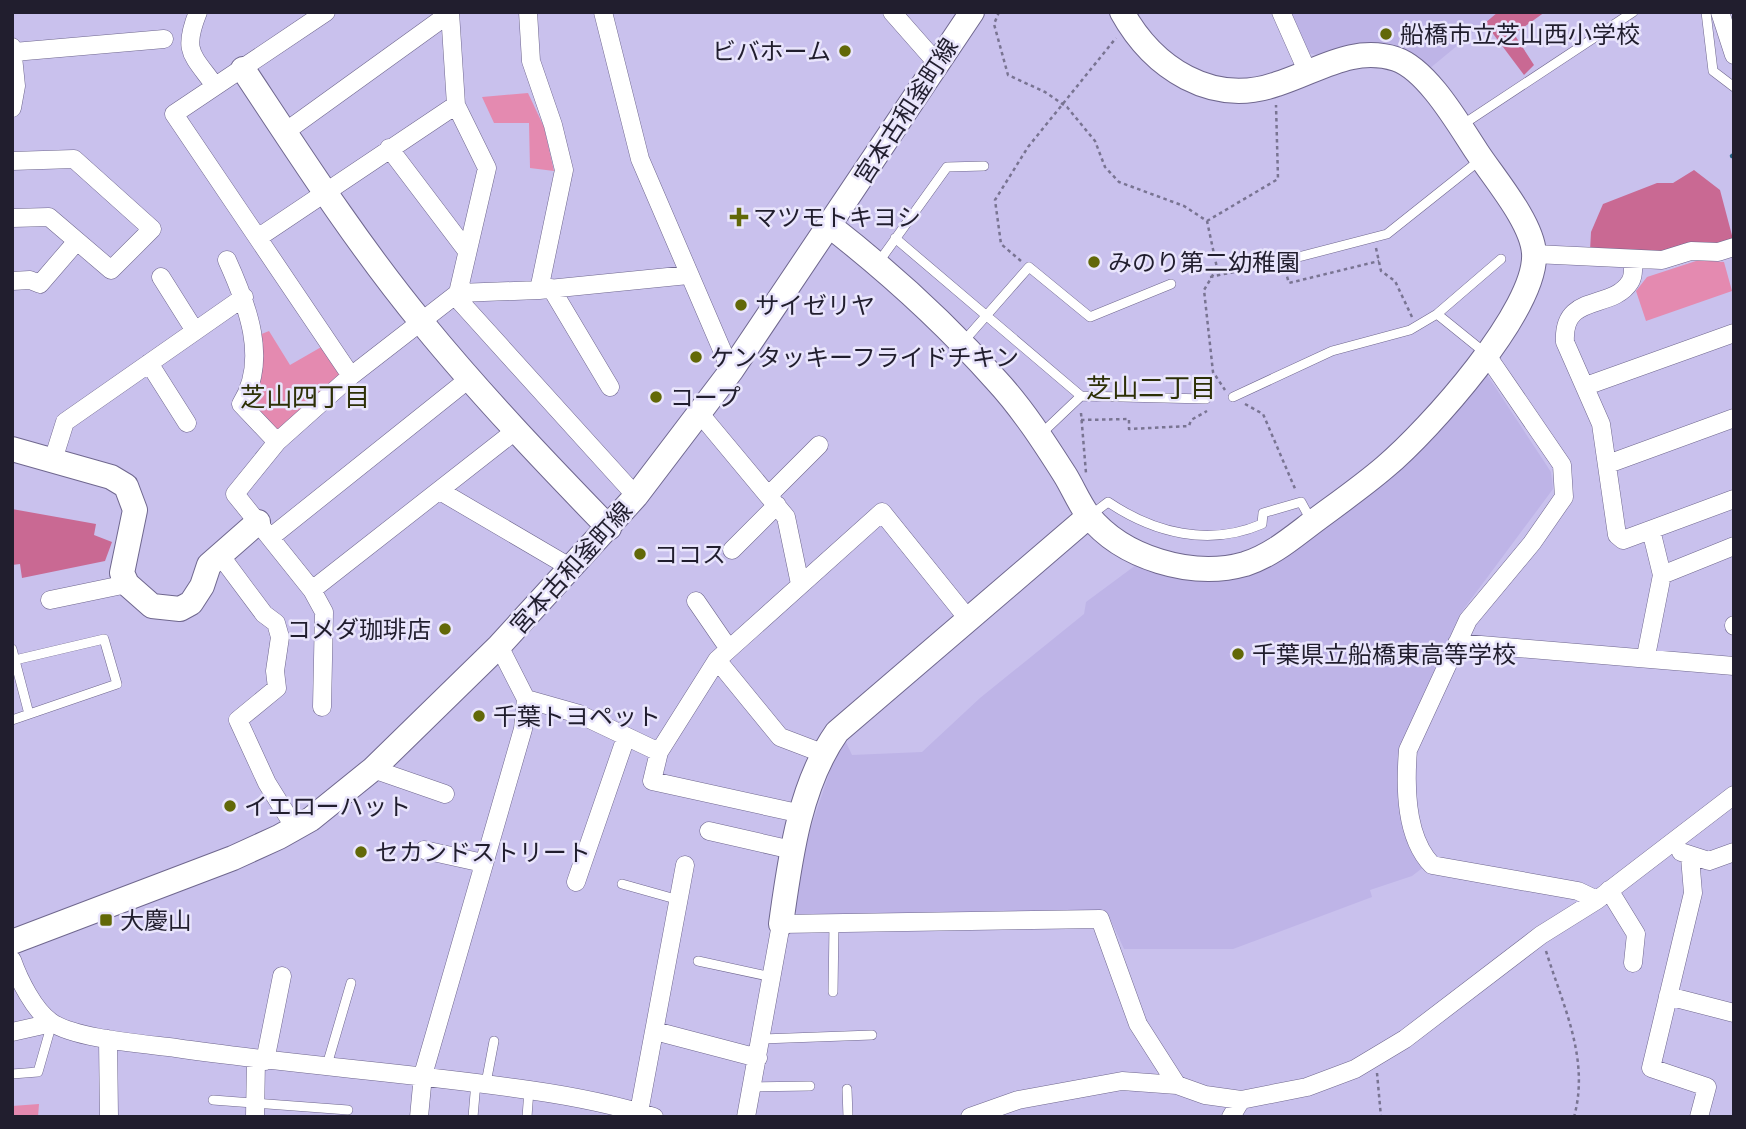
<svg xmlns="http://www.w3.org/2000/svg" width="1746" height="1129" font-family="'Crimson Pro','Noto Sans JP',serif">
<style>
.built{fill:#beb4e7}
.green{fill:#e48ab0}
.forest{fill:#c96993}
.lines{fill:none;stroke-linecap:round;stroke-linejoin:round}
.stream{stroke:#2b688b;stroke-width:4.5}
.lane-casing{stroke:#6f678e;stroke-width:10}
.street-casing{stroke:#6f678e;stroke-width:19}
.secondary-casing{stroke:#6f678e;stroke-width:26}
.path{stroke:#797492;stroke-width:2.5;stroke-dasharray:3.5 3.5;stroke-linecap:butt}
.lane{stroke:#fff;stroke-width:9}
.street{stroke:#fff;stroke-width:18}
.secondary{stroke:#fff;stroke-width:24}
.poi-dot{fill:#626808;stroke:#e9e5fc;stroke-width:2.5}
.labels{text-anchor:middle;dominant-baseline:central;stroke-width:5;stroke-linejoin:round;paint-order:stroke}
.poi-label{font-size:24px;fill:#211e2e;stroke:#e9e5fc;text-anchor:start}
.street-label{font-size:24px;fill:#211e2e;stroke:#e9e5fc}
.neighbourhood-label{font-size:26px;fill:#2d3006;stroke:#e9e5fc}
</style>
<rect width="100%" height="100%" fill="#c9c1ed"/>
<path class="built" d="M1289,12h209l-69,57 -72,-24 -39,10 -10,-2z
M1486,373l65,99 2,17 -93,125 -60,135 25,117 -13,10 -42,14 2,7 -139,52h-109l-17,-37 -309,5 -4,-11 13,-67 27,-80 11,-19 7,15 70,-3 58,-54 104,-84 2,-12 50,-37 93,12z"/>
<path class="green" d="M528,93l16,34 10,44 -24,-3 -1,-45h-35l-12,-26z
M1699,260l25,2 8,29 -86,30 -10,-30 11,-14z
M269,331l21,34 33,-19 17,29 -62,57 -29,-27 10,-70z
M39,1104l-1,13h-26v-11z"/>
<path class="forest" d="M1498,12h47l-31,22 20,31 -10,10 -39,-52z
M1694,170l26,20 14,53 -68,13 -76,-5 1,-19 12,-28 54,-21h16z
M12,509l84,15 -2,11 18,7 -7,19 -83,17 -2,-14 -8,1z"/>
<g class="lines">
<path class="stream" d="M1732,156l2,-1"/>
<g class="lane-casing">
<path id="lane" d="M1706,12l7,59 21,16
M1462,125l171,-113
M895,238l186,158 125,3
M1283,261l104,-27 93,-74
M878,263l69,-96 37,-1
M1437,314l47,38
M964,341l65,-74 61,50 81,-33
M1233,397l99,-46 78,-21 27,-16 64,-55
M1042,433l39,-37
M1091,515l17,-13c46,31 101,45 154,22l1,-11 38,-11 11,20
M12,649l17,65
M12,720l105,-36 -13,-45 -89,21
M622,884l57,16
M698,961l74,16
M833,992l1,-67
M761,1039l111,-4
M327,1065l24,-82
M12,1074l26,-2 14,-49
M486,1083l8,-42
M752,1087l58,-1
M847,1089l1,28
M213,1100l135,10
M473,1117l3,-35
M527,1117l2,-27"/>
</g>
<g class="street-casing">
<path id="street" d="M198,12c-16,40 -6,42 17,74
M326,12l-152,102 177,262
M528,12l3,49 22,64 11,45 -25,120
M603,12l37,147 91,212
M892,12l44,50
M1281,12l27,61
M1720,12l14,43
M12,47l4,39 -4,22
M14,52l150,-13
M285,132l165,-119
M389,148l78,103
M12,161l62,-2 78,70 -41,41 -62,-53 -37,1
M259,237l197,-132
M1534,254l128,6 29,-9 27,1 16,-5
M227,260c20,44 42,100 14,144l36,38
M1633,260c0,7 1,16 -3,22 -18,29 -68,10 -65,60l36,82 16,111 6,5 111,-41
M161,277l34,54
M12,281l18,-1 10,4 37,-43
M551,288l59,99
M458,293l81,-3 149,-15
M455,296l181,200
M1486,354l76,111 2,32 -32,46 -64,77 -60,130c-3,37 -3,87 24,115l146,26 19,9
M149,363l38,60
M1586,386l148,-53
M701,415l85,102 14,67
M53,460l12,-38 179,-125
M1608,464l126,-46
M440,491l133,78
M769,495l50,-50
M271,537l199,-159
M732,550l45,-45
M220,555l44,59 12,9 4,14 -5,34 2,17 -39,32 29,63 28,45
M1662,575l72,-29
M312,590l203,-159
M50,600l77,-16
M696,601l33,48
M1734,625v1
M1457,643l277,23
M1646,656l16,-81 -11,-45
M717,660l63,77 42,16
M526,699l53,15 80,38
M322,707l2,-95 -12,-22 -77,-96 42,-52 74,-66 107,-83 29,-125 -31,-63 -6,-93
M373,769l72,25
M802,814l-150,-33 7,-29 58,-92 165,-148 87,108
M709,831l83,19
M424,850l59,13
M1681,852l28,9 25,-9
M1690,857l3,36 -42,175 56,19 -8,30
M576,882l50,-145
M1609,890l27,44 -3,29
M12,960c7,20 22,50 39,62 24,17 95,22 125,26 117,17 236,25 353,42 42,6 84,14 125,27
M1668,996l66,17
M655,1031l103,27
M12,1032l40,-9
M108,1039l1,78
M265,1061l17,-85
M639,1112l46,-247
M255,1117l1,-57
M419,1117l4,-42 100,-346 3,-30 -27,-53
M746,1117l35,-193 319,-5 38,105 39,61
M970,1117l48,-17 104,-19 55,4 28,10 36,5 66,-13 48,-18 50,-30 136,-104 56,-35 137,-105
M1231,1117l10,-17"/>
</g>
<g class="secondary-casing">
<path id="secondary" d="M243,69c57,86 114,175 180,255 58,71 122,138 186,204
M830,226c59,46 116,98 166,154 26,28 48,62 69,95 8,13 14,28 23,40 34,43 104,64 157,49 28,-9 49,-28 72,-45 23,-17 47,-34 68,-52 43,-36 153,-158 149,-214 -2,-31 -40,-75 -57,-101 -18,-27 -49,-82 -81,-93 -43,-14 -78,12 -119,25 -65,23 -124,-16 -155,-72
M12,449l99,28 15,9 9,24 -13,63 5,11 25,22 28,3 11,-6 11,-17 7,-21 49,-43
M781,924c9,-64 18,-138 56,-192l252,-216
M12,942l221,-84 46,-21 32,-18 62,-50 126,-123 137,-150 95,-125 241,-359"/>
</g>
<path class="path" d="M999,12l-5,12 14,51 37,17 22,15 28,34 10,26 14,15 65,24 23,15 10,47 -13,22 9,82 12,18
M1207,221l71,-42 -2,-74
M1376,248l5,23 14,10 17,36
M1021,261l-20,-17 -6,-44 33,-53 88,-109
M1285,270l4,13 90,-22
M1210,277l62,-13
M1245,404l18,10 33,77
M1081,413l5,60
M1081,420l48,-1v10l60,-3 2,-6 16,-9
M1546,951c17,55 44,108 28,166
M1377,1073l4,44"/>
<use href="#lane" class="lane"/>
<use href="#street" class="street"/>
<use href="#secondary" class="secondary"/>
</g>
<g class="poi-dot">
<circle cx="1386" cy="34" r="7"/>
<circle cx="845" cy="51" r="7"/>
<path d="M735.5 206.5h7v7h7v7h-7v7h-7v-7h-7v-7h7z"/>
<circle cx="1094" cy="262" r="7"/>
<circle cx="741" cy="305" r="7"/>
<circle cx="696" cy="357" r="7"/>
<circle cx="656" cy="397" r="7"/>
<circle cx="640" cy="554" r="7"/>
<circle cx="445" cy="629" r="7"/>
<circle cx="1238" cy="654" r="7"/>
<circle cx="479" cy="716" r="7"/>
<circle cx="230" cy="806" r="7"/>
<circle cx="361" cy="852" r="7"/>
<rect x="99" y="913" width="14" height="14" rx="3.5"/>
</g>
<g class="labels">
<g class="poi-label">
<text x="1400" y="34">船橋市立芝山西小学校</text>
<text x="831" y="51" text-anchor="end">ビバホーム</text>
<text x="753" y="217">マツモトキヨシ</text>
<text x="1108" y="262">みのり第二幼稚園</text>
<text x="755" y="305">サイゼリヤ</text>
<text x="710" y="357">ケンタッキーフライドチキン</text>
<text x="670" y="397">コープ</text>
<text x="654" y="554">ココス</text>
<text x="431" y="629" text-anchor="end">コメダ珈琲店</text>
<text x="1252" y="654">千葉県立船橋東高等学校</text>
<text x="493" y="716">千葉トヨペット</text>
<text x="244" y="806">イエローハット</text>
<text x="375" y="852">セカンドストリート</text>
<text x="120" y="920">大慶山</text>
</g>
<g class="street-label">
<text transform="translate(906 111) rotate(-57)">宮本古和釜町線</text>
<text transform="translate(571 568) rotate(-48)">宮本古和釜町線</text>
</g>
<g class="neighbourhood-label">
<text x="1151" y="388">芝山二丁目</text>
<text x="305" y="397">芝山四丁目</text>
</g>
</g>
<rect width="1746" height="1129" fill="none" stroke="#211e2e" stroke-width="28"/>
</svg>
